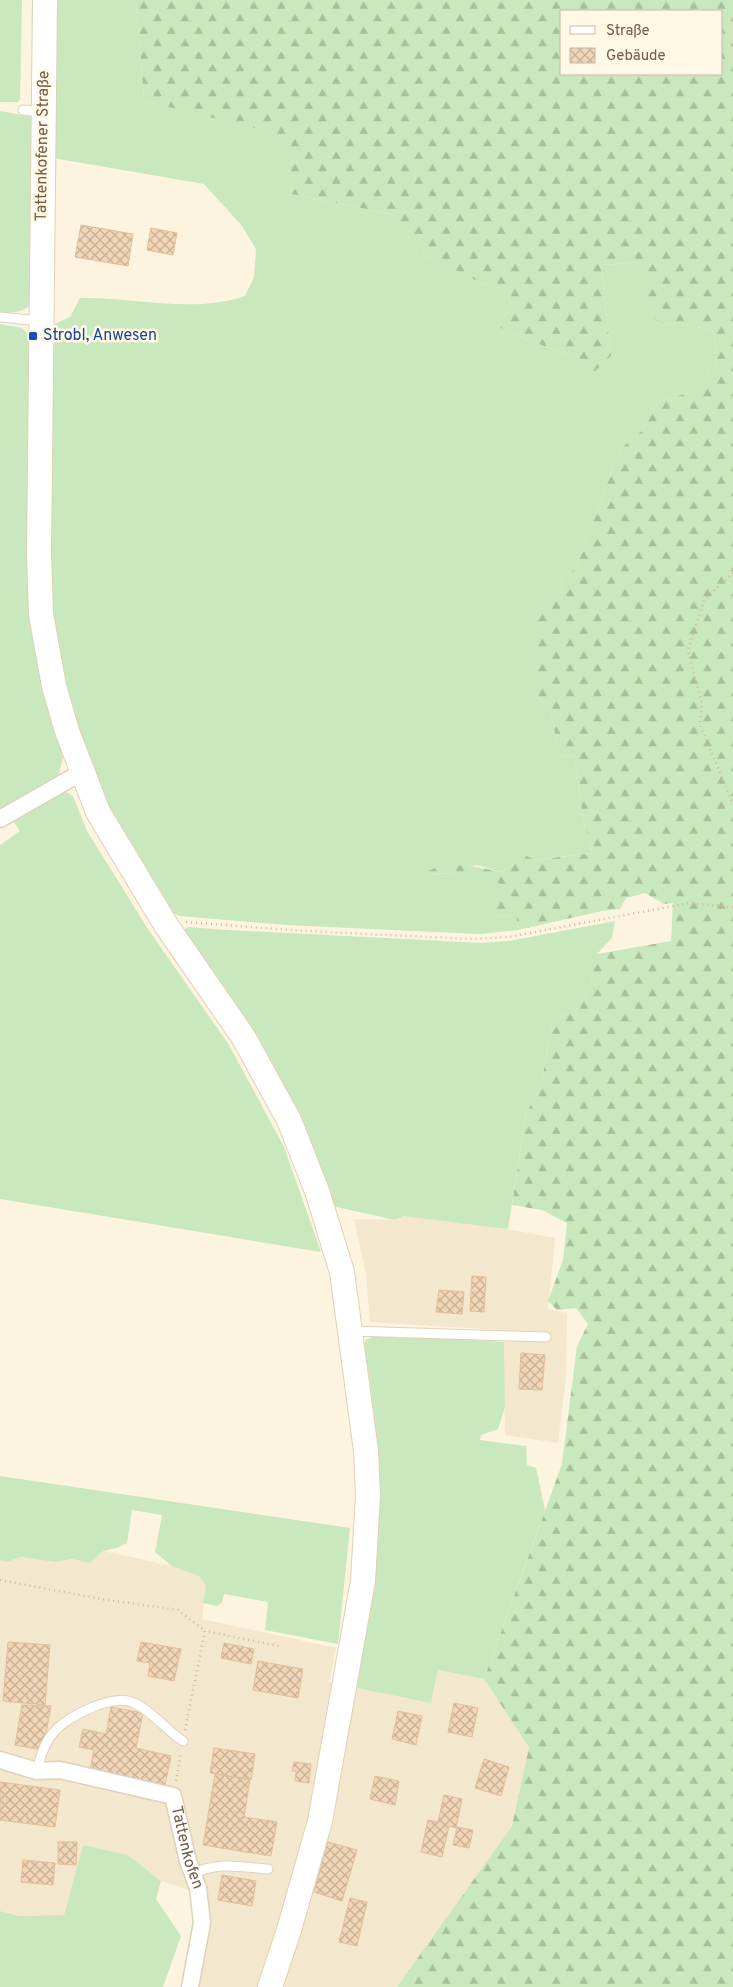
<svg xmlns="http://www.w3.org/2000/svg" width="733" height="1987" font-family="Overpass,sans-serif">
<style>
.residential{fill:#f3e7cd}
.grass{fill:#c9e8be}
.forest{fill:url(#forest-firs);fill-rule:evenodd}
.building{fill:url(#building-cross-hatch);stroke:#e3be97}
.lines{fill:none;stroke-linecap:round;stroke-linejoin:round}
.lane-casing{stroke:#dfd1bb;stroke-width:11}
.street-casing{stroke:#dfd1bb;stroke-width:19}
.secondary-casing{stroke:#e1d0b6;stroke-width:26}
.path{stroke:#d4b99b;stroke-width:2.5;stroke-dasharray:1 4;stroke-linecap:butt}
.lane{stroke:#fff;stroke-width:9}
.street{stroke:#fff;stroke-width:16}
.secondary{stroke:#fff;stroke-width:24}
.transit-dot{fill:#1a4fb4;stroke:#fff8e4;stroke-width:2}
.labels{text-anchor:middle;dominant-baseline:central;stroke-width:5;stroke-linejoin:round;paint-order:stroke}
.street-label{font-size:16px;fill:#715c47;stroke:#fff8e4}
.transit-label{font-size:16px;fill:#164399;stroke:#fff8e4;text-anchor:start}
</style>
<defs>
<pattern id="forest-firs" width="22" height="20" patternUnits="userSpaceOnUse" patternTransform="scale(1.25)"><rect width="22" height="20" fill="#c9e8be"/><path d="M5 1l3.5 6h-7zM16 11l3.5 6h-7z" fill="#a8bf9c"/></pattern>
<pattern id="building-cross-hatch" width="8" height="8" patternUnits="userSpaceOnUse" patternTransform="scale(1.25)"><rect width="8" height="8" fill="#f0d5b7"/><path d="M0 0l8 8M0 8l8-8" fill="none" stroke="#c7b097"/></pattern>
</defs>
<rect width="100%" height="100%" fill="#fcf4df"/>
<path class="residential" d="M402,1216l88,10 65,12 -7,71 19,4 -1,64 -8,66 -53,-8 -1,-92 -2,-13 -132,-8 -4,-48 -12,-55 41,1z
M103,1551l69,15 27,10 7,10 -4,33 134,29 -7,34 102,21 7,-33 46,9 45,67 -17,80 -115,161h-202l10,-92 -44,-14 -33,-26 -45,-10 -19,70 -44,1 -20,-5v-351l7,2 14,-5 34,5 17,-3 18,4z"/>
<path class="grass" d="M0,0h22l-2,99 -2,3h-18z
M55,0h81l8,101 144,35 4,58 103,21 23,37 61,30 29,8 3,15 -13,22 48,20 30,9 12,8 5,8 18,-16 -10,-91 44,-3 -1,29 14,35 23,-3 33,8 3,34 -26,27 -33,10 -15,28 -23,19 -45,120 -13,8 -1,24 -24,95 14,17 8,42 16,2 8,62 9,34 -58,7 -13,-7 -8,12 -13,7 -23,-7 -53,11c30,-4 48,-6 76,7v11l-8,8 5,15 19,-3 2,16 -39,4 -192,-9 -107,-9 -9,-4c-36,-58 -75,-115 -95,-181 -39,-127 -24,-275 -21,-407l15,-7 10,-19c55,-1 112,16 165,-2l9,-19 2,-28 -14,-23 -38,-42 -151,-26z
M0,111l33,6 -3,188c-8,8 -19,8 -30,8z
M0,324l22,4 8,7 14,359 19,63 -4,18 -6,7 -53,32z
M61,789l12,7 14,35 61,98 81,116 55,102 37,105 -321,-53v-354l20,-14 -9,-13z
M615,921l-3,17 -15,16 -7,33 -10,20 -28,14 -11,67 -15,25 -18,116 -105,-13 -8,4 -63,-14 -50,-124 -71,-112 -27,-40 4,-3 39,3 256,13 26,-2z
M378,1334l126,8 1,65 -7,22 -17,6 -1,5 46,6 1,19 9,3 9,42 -61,169 -46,-9 -7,33 -74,-15c12,-72 20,-146 20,-219 0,-42 -6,-84 -13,-125l2,-4z
M0,1476l350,52 -12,116 -73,-14 3,-28 -44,-8 -2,9 -5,3 -14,-3 3,-17 -7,-10 -27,-10 -17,-14 7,-37 -30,-5 -5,33 -10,5 -14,3 -13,12 -18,-4 -17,3 -34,-5 -14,5 -7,-2z
M83,1845l45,10 33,26 -5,18 25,37 -18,51h-163v-76l20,5 44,-1z"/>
<path class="forest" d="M136,0h597v1987h-336l115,-161 17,-79 -45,-68 78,-215 15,-118 11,-22 -12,-16 -19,2 -9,-9 15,-41 4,-37 -25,-13 -30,-5 14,-92 15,-25 11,-67 28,-14 10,-20 7,-33 74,-13 2,-38 -9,1 -19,-11 -19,5 -6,11 -18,2 -84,19 -2,-16 -19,3 -7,-5 2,-10 8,-8 -1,-11c-28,-13 -45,-11 -76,-7 14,-18 57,-9 77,-4l13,-7 8,-12 14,7 57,-7 -9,-34 -8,-62 -16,-2 -8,-42 -14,-17v-81l14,-14h10l1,-24 13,-8 45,-120 23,-19 15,-28 33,-10 26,-27 -3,-34 -33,-8 -23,3 -14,-35v-29l-43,3 10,91 -18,17 -5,-9 -12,-8 -30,-9 -48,-20 13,-22 -3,-15 -29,-8 -61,-30 -23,-37 -103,-21 -5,-58 -143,-35zM562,11h160v63h-160z"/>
<path class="building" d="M81,225l52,9 -5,32 -53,-9z
M151,228l26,5 -4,22 -26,-5z
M472,1276l14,1 -2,35 -14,-1z
M439,1290l25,2 -2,22 -26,-2z
M521,1353l24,2 -3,35 -23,-1z
M8,1642l42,3 -5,60 -42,-4z
M141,1642l40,7 -7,32 -26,-5 2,-13 -13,-2z
M224,1643l30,6 -3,15 -30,-6z
M258,1661l45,8 -5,29 -45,-8z
M454,1703l24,5 -6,29 -24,-5z
M22,1705l29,1 -8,44 -28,-5z
M111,1707l32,6 -7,35 35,8 -6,29 -75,-15 4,-20 -15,-3 4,-18 23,5z
M398,1711l24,5 -6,29 -24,-6z
M214,1748l41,6 -4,26 -41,-7z
M484,1759l25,8 -8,29 -26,-8z
M294,1762l17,2 -2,19 -14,-2 1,-10h-4z
M215,1774l35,5 -6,38 33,5 -6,34 -68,-11z
M375,1776l24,5 -4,24 -25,-6z
M0,1782l60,8 -5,37 -55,-7z
M444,1795l18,4 -6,29 -7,-2 -7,31 -21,-5 7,-32 10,2z
M457,1827l16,3 -4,18 -16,-3z
M58,1842h19l-1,23 -18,-1z
M328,1842l29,8 -15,51 -28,-9z
M23,1860l32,3 -2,22 -32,-3z
M222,1875l34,6 -4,25 -34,-6z
M350,1898l17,4 -10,44 -18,-4z"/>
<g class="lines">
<g class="lane-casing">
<path id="lane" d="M23,110l20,2
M0,317l40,4
M352,1331l194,6
M37,1771c3,-14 7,-28 17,-39 13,-16 60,-39 80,-29 17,7 33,28 49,38
M193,1874c25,-13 48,-7 75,-5"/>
</g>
<g class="street-casing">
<g id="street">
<path d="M0,819l82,-47"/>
<path id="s1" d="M0,1760l37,11 23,-1 113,26 15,65 10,27 4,35 -12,64"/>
</g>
</g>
<g class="secondary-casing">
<path id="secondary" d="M45,0l-6,553 2,61 13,72 13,45 31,81 68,113 78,113 45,82 28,71 25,81 24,179 2,44 -5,86 -43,240 -31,109 -19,57"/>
</g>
<path class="path" d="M733,573l-29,27 -16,50 14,55 -2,20 33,79
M186,922l118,9 169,8 36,-2 180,-34 44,4
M0,1580l101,19 77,11 27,21
M185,1730l20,-99 74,15
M176,1781l5,-29"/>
<use href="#lane" class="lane"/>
<use href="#street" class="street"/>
<use href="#secondary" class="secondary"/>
</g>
<rect class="transit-dot" x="28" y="331" width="10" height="10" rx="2.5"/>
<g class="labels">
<g class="street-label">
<text transform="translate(43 146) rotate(-89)">Tattenkofener Straße</text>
<text stroke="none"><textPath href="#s1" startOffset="231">Tattenkofen</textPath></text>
</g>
<g class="transit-label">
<text x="43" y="336">Strobl, Anwesen</text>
</g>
</g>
<rect x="560" y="10" width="162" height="65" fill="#fff8e4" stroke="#c6baa5"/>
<rect x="570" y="26" width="25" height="8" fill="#ffffff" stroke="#c6baa5"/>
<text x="606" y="35" font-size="15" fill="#715c47">Straße</text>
<rect x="570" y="48" width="25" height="15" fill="url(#building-cross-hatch)" stroke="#c6baa5"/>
<text x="606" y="60" font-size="15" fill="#715c47">Gebäude</text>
</svg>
